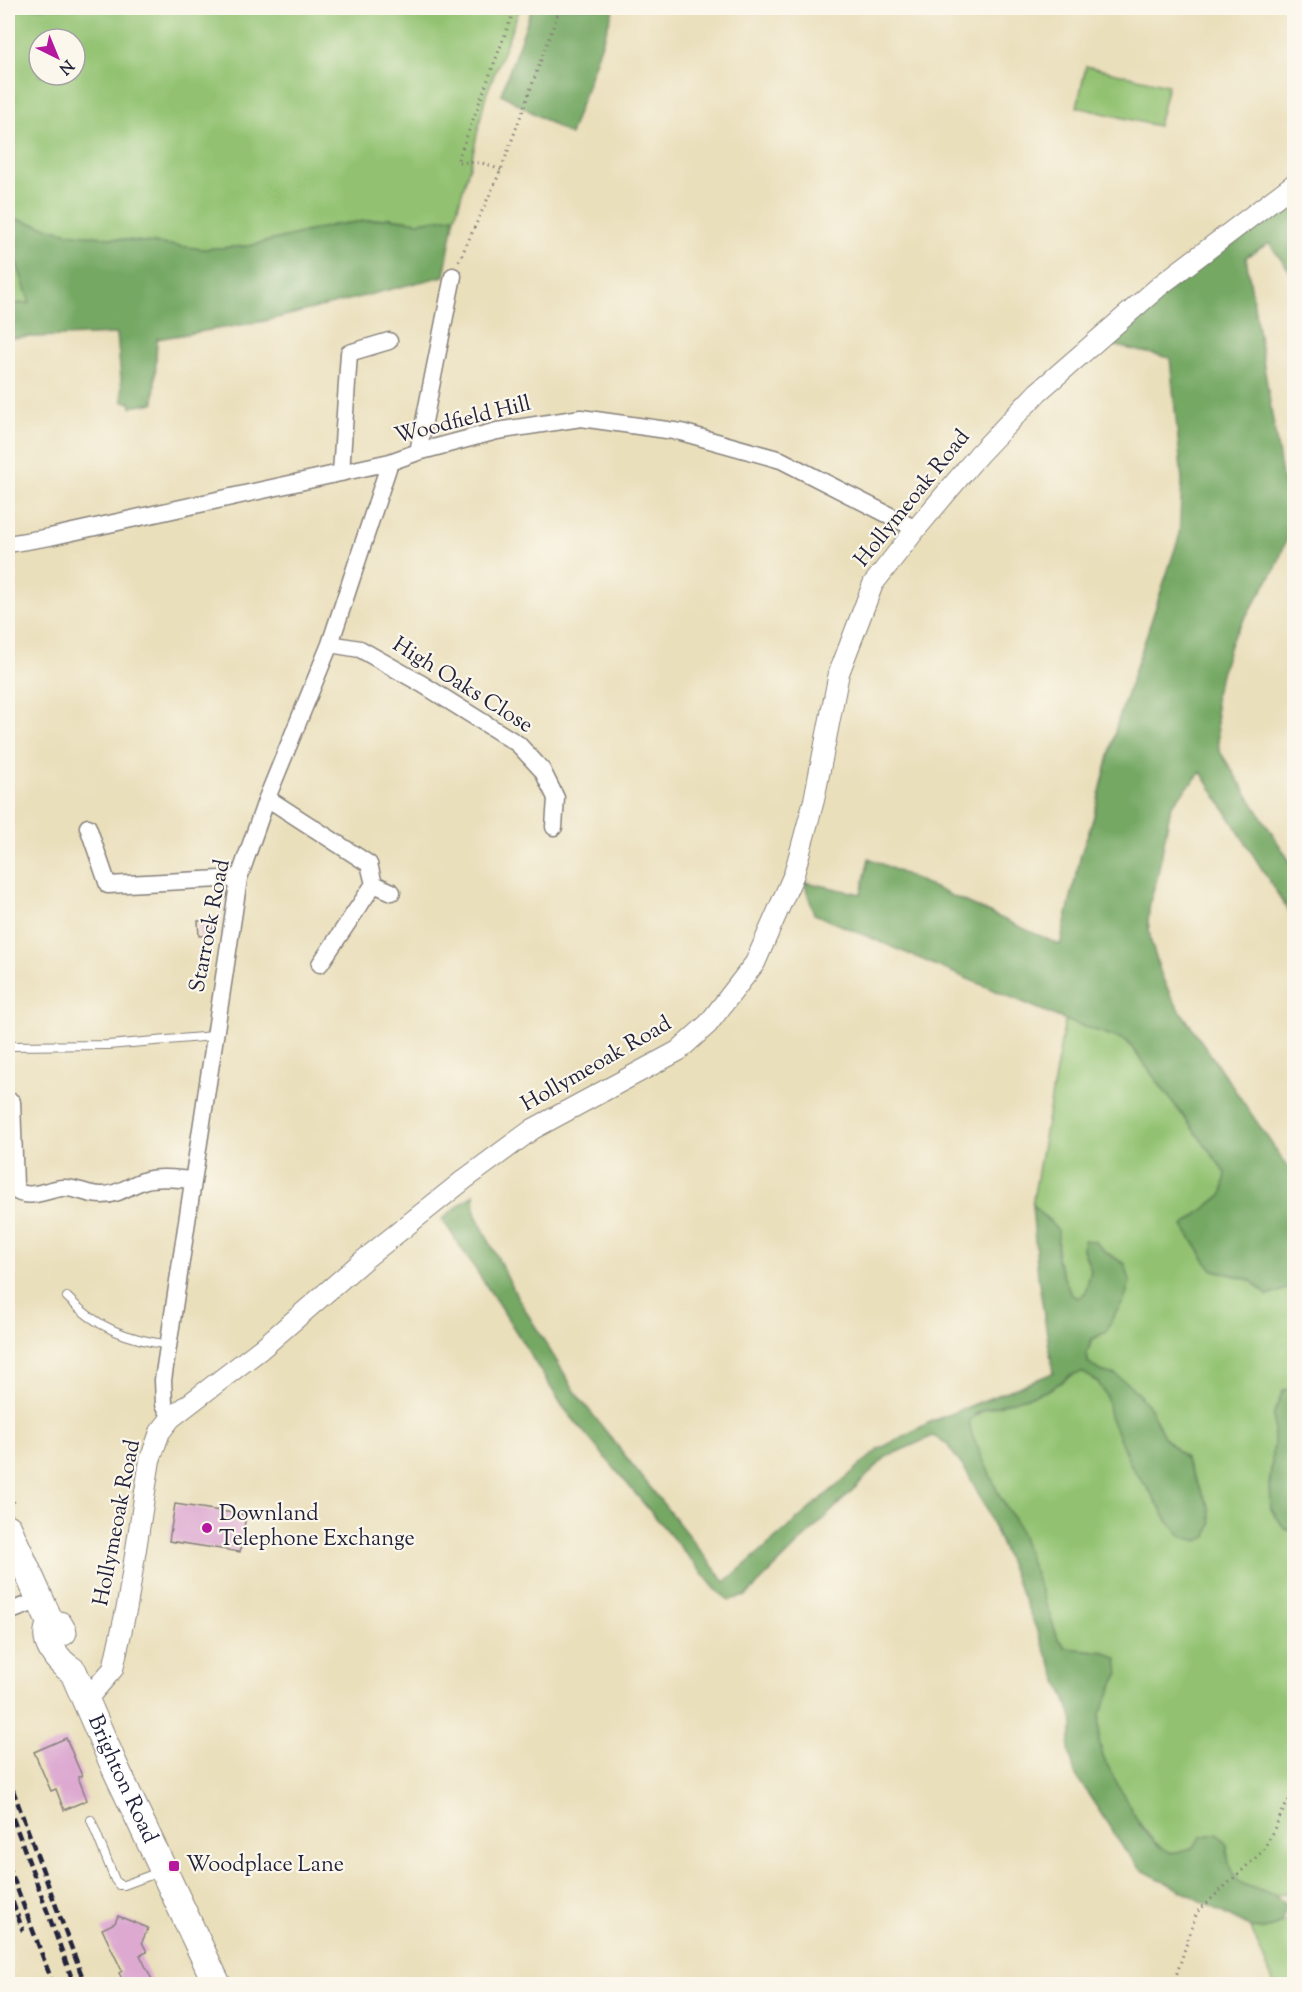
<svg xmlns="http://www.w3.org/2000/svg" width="1302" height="1992" font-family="'Sorts Mill Goudy',serif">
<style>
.green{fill:#92c271;stroke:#5a7256;stroke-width:1.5;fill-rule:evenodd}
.forest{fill:#75a863;stroke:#4c654f;stroke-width:1.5}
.building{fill:#dda9d1}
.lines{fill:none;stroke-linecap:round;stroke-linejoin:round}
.service-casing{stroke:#86807b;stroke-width:10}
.minor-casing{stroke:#86807b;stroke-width:19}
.tertiary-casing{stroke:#86807b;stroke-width:22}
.trunk-casing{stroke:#86807b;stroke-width:29}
.path{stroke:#86807b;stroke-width:3;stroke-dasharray:1.5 4.5;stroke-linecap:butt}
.service{stroke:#fff;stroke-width:8}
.minor{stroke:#fff;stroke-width:16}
.tertiary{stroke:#fff;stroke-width:20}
.trunk{stroke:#fff;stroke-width:27}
.rail{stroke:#22223b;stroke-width:4.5;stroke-dasharray:9 4.5;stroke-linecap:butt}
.poi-dot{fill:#b5179e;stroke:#fbf7ec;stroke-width:2}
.labels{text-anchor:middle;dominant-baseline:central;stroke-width:4.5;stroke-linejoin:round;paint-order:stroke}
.street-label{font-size:22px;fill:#22223b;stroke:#fbf7ec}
.poi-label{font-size:22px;fill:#22223b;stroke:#fbf7ec;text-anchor:start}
</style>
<rect width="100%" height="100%" fill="#fbf7ec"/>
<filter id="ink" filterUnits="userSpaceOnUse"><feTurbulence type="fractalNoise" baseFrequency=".0167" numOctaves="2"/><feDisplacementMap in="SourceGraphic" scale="12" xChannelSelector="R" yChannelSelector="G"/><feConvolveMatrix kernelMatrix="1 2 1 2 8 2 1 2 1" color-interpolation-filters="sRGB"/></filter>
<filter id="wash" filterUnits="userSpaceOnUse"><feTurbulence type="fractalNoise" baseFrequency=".008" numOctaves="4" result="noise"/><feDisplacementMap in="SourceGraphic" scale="24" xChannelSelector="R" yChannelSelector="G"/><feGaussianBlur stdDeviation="1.35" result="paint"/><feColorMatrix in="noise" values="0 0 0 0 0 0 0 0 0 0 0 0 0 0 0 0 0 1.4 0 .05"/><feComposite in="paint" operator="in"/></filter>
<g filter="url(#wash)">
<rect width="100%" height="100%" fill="#eadfbb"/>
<path class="green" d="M8,8h512l-35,90 -14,64 -16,55 -37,5 -29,-4 -55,7 -85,21 -46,3 -135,-16 -60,-16zM39,39h36v36h-36z
M1086,66l82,19 -10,41 -81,-19z
M8,236l22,67 -22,1z
M1065,1020l62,21 99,132 -3,21 -40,32 28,43 39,11 18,16 26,-10v101l-11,4 -9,22v31l-4,34 1,31 14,20 9,2v358l-17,7c-35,-12 -50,-10 -50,-52l-26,-7 -9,11c-7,2 -16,6 -23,4 -24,-8 -67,-87 -70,-112 -2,-29 4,-60 7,-88l-40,-4 -8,-9 -40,-113 -18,-29 -28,-62 -3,-13c18,-22 55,-20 79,-32 13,-6 20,-15 34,-19l16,11 9,13 3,21 58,106 40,-15 -24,-50 -19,-18 -15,-31 -34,-33 -16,-4 -12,-9 -1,-10 6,-13 13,-7 8,-17 11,-51 -18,-11 -13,-12 -11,8 8,22 -6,22 -7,5 -7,-3 -14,-35 1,-13 -8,-26 -18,-16z
M1294,1917v65l-4,2h-16l-23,-56 14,1z"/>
<path class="forest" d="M532,8h82l-44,127 -69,-41z
M1294,197v80l-25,-34 -23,14 41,248 3,25 -14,38 -44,71 -17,54 4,57 75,118v52l-93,-148 -30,34 -14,73 -7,23 -2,19 3,21 11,35 11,23 121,176v110l-26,10 -18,-16 -39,-11 -28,-43 40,-32 3,-21 -99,-132 -62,-21 -251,-106 -10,-32 57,12 8,-36 191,87 21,-91 12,-35 24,-95 62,-187 3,-57 -12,-122 -58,-13 58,-55z
M8,217l60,16 135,16 46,-3 85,-21 55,-7 29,4 37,-5 -11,59 -179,45 -108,18 -3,64 -23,4 -1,-5h-7l-6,-68 -109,4v-34l22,-1 -22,-67z
M474,1194l1,19 44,87 59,96 147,186 154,-133 51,-27 123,-49 -15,-97 -6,-71 26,25 -1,30 14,35 7,3 7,-5 6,-22 -8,-23 1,-8 10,1 13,12 18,11 5,17 -6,20 -10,14 -8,17 -14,7 -5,13 1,10 12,9 16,4 15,11 19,22 15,31 19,18 25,50 2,17 -4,13 -9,4 -15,-4 -15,-15 -17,-29 -20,-27 -21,-50 -4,-21 -8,-13 -16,-10 -12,3 -10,8 -14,8 -68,21 -9,10 3,13 28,62 18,29 40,113 8,9 40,4 11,7 2,14 -19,41 -1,27 5,18 38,70 16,17 14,7 20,-5 9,-11 16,-4 10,11c1,54 27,35 61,61l-7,17 -16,7 -14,-1 -109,-58 -18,-21 -49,-75 -6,-23 1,-13 4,-15 -8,-23 -81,-194 -17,-32 -22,-31 -13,-7 -47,21 -140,139 -17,4 -12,-9 -154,-184 -60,-96 -61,-92z
M1294,1387v144l-9,-2 -14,-20 -1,-31 4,-34v-31l9,-22z"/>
<g id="blocks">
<path class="building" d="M212,920l1,15 -14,1 -1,-15z
M175,1504l71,11 -6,37 -71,-11z
M66,1738l16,38 -4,1 9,23 -23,10 -8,-21 -5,2 -17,-39z
M118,1916l30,12 -6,14 5,10 -7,3 14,29h-29l-6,-11 3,-2 -20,-42 13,-6z"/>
</g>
</g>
<g filter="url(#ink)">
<use href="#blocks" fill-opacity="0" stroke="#86807b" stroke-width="1.5"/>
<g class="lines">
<g class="service-casing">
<path id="service" d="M8,1046l100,-1 106,-9
M67,1297c30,31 60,42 102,48
M91,1820l24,60 4,5h5l35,-13"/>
</g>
<g class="minor-casing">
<path id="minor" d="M418,452l35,-176
M341,473l8,-120 40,-12
M8,544l42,-7 340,-75 28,-10 79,-21 84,-13 100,14 100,28 135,69
M330,644l30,5 62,35 96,60 24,26 14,28 -2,29
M267,798l102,66 5,20 -54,80
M88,827l20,58 131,-7
M374,884l18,8
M12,1102l3,83 3,7c14,7 30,-3 45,-4 14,-1 25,8 40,7 16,0 28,-11 43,-15 14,-4 32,-1 46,0
M171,1418l-7,-14 -1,-24 76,-502 28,-80 63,-154 60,-182
M8,1612l32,-12"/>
</g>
<g class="tertiary-casing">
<path id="tertiary" d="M86,1700l27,-31 14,-63 23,-146 10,-28 11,-14 90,-69 105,-91 99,-79 68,-50 145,-78 30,-27 47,-61 39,-89 20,-74 25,-127 34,-89 43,-55 63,-75 59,-62 124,-108 132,-100"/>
</g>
<g class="trunk-casing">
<g id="trunk">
<path d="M8,1528l43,96 8,1 4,7"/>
<path id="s1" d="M51,1624c-11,16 8,39 22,47l40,92 104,221"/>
</g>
</g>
<path class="path" d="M501,170l-19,-7 -25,-1 58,-154
M459,261l42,-91 59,-162
M8,1484l7,22
M1171,1984l4,-5 22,-67 66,-61 31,-62"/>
<use href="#service" class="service"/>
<use href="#minor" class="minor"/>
<use href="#tertiary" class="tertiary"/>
<use href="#trunk" class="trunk"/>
<path class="rail" d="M8,1777l77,207
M8,1805l66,179
M8,1864l45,120
M8,1889l15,42"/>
</g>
</g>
<g class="poi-dot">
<circle cx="207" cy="1528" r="6"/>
<rect x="168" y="1860" width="12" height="12" rx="3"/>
</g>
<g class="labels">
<g class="street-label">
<text transform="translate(463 421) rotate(-14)">Woodfield Hill</text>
<text transform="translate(913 499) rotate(-51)">Hollymeoak Road</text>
<text transform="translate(462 686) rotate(32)">High Oaks Close</text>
<text transform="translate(211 926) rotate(-79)">Starrock Road</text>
<text transform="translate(597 1065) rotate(-30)">Hollymeoak Road</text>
<text transform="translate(118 1523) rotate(-79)">Hollymeoak Road</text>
<text stroke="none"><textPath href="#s1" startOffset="176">Brighton Road</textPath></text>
</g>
<g class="poi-label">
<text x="219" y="1515">Downland<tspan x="219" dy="25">Telephone Exchange</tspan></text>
<text x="186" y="1866">Woodplace Lane</text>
</g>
</g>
<rect width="1302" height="1992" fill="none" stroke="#fbf7ec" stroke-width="30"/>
<g transform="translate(57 57) rotate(137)"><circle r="28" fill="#fbf7ec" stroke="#a4a2a5" stroke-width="1.5"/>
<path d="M0-4.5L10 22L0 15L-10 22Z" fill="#b5179e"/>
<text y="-9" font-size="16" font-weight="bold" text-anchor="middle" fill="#22223b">N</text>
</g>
</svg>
